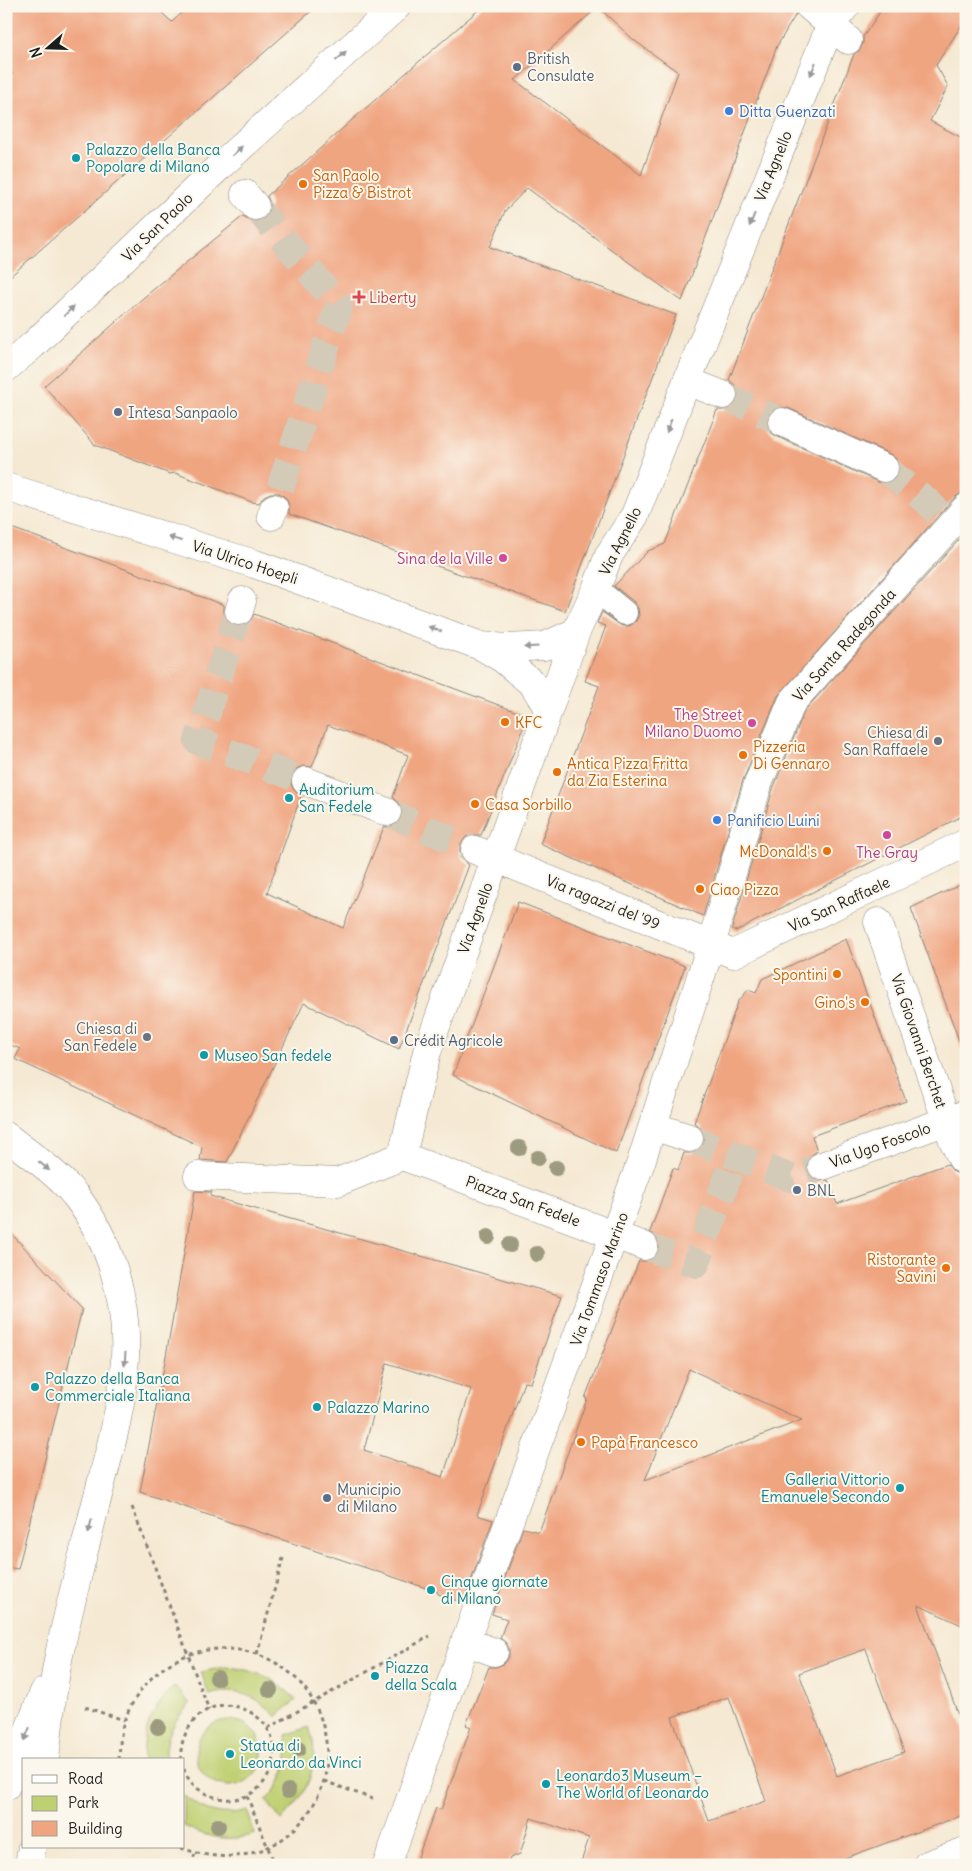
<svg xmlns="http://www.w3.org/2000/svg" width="972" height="1871" font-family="Delius,sans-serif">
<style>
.green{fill:#bfd072;stroke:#6e7647}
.building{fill:#f0a581;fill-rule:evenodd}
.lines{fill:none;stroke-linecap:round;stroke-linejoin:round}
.street-tunnel{stroke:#d4cab8;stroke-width:28;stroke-dasharray:28 14;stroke-linecap:butt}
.lane-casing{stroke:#888278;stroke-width:26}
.street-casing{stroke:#888278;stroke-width:29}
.path{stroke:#888278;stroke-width:3;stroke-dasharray:4 4;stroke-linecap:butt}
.lane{stroke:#fff;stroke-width:24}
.street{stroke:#fff;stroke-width:28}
.tram{stroke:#1c1c1c;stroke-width:1}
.tree{fill:#9d9b7f}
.oneway{fill:#999}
.service-dot{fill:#5c6f8a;stroke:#fbf7ec;stroke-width:2}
.shop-dot{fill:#3f7fe0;stroke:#fbf7ec;stroke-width:2}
.culture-dot{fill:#0f9aa8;stroke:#fbf7ec;stroke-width:2}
.food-dot{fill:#e8710a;stroke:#fbf7ec;stroke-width:2}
.health-dot{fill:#e0444e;stroke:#fbf7ec;stroke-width:2}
.hotel-dot{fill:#d1479c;stroke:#fbf7ec;stroke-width:2}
.worship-dot{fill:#6b7280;stroke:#fbf7ec;stroke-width:2}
.labels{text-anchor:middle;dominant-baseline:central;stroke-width:4;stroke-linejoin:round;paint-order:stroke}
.service-label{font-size:15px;fill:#4e5e75;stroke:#fbf7ec;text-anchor:start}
.shop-label{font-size:15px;fill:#366cbe;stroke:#fbf7ec;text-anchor:start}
.culture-label{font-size:15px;fill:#0d838f;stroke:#fbf7ec;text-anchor:start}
.street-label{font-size:15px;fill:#1c1c1c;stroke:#fbf7ec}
.food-label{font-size:15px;fill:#c56008;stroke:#fbf7ec;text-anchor:start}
.health-label{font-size:15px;fill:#be3a42;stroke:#fbf7ec;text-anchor:start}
.hotel-label{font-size:15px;fill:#b23c85;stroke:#fbf7ec;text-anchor:end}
.worship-label{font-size:15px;fill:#5b616d;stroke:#fbf7ec;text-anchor:end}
</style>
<rect width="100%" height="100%" fill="#fbf7ec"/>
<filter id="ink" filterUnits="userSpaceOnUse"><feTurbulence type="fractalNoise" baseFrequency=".02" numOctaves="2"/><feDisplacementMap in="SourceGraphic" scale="10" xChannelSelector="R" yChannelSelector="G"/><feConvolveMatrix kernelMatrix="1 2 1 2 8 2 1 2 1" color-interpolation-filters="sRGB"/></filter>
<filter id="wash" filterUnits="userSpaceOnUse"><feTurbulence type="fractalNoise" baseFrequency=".0096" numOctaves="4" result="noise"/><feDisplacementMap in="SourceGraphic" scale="20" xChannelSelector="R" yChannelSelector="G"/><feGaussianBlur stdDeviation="1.12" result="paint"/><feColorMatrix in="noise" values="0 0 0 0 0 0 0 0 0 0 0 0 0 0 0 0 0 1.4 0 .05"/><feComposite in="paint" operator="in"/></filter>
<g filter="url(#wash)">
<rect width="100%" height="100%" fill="#f5e9d3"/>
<path class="green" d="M225,1667c29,2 51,11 71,33l-20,17c-16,-21 -41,-30 -67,-22l-8,-23z
M175,1686l15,18c-15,15 -27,34 -23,56h-23c-3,-29 10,-55 31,-74z
M196 1753a33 33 0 1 1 66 0a33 33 0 1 1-66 0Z
M309,1727c13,35 -2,70 -28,93l-15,-20c19,-18 24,-39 20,-65z
M184,1796c19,15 39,22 63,14l8,24c-25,9 -49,3 -71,-8z"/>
<g id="blocks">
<path class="building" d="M6,6h148l18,16 17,-16h128l-311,274v-175l3,-3 3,-29 -6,-7z
M483,6h311l2,8 -19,32 -95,255 -155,-113 -22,23 -15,36 186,68 -111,296 -276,-97v-8l-3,-8 -7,-5h-8l-7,3 -5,7 -7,-1 -77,-29 -5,1 -75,-29 -51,-59 99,-88 100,-82 6,4 8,1 8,-3 5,-7v-8l-3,-7 85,-76zM598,7l37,34 43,31 -37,103 -126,-95z
M884,6h82v12l-30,47 12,21 -18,35 36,19v353h-5l-7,5 -176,198 -35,84 -40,136 -163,-72 59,-158 -14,-5 21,-55 -9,-3 5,-11 20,14h8l6,-5 3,-6 -1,-7 -4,-6 -20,-16 34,-35 17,-7 52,-134h9l7,-3 4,-6 1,-9 -3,-7 -6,-5 125,-326 6,-4 3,-7v-6zM780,407l8,1 102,46 6,5 3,7 -1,9 -5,5 -7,3 -8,-1 -102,-46 -7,-5 -3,-8 2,-8 5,-5z
M6,526l218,79v10l3,6 7,5h8l7,-3 5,-9 274,102 -47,119h-8l-7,2 -6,8v7l2,7 7,6 -70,184 -95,-46 -77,159 -27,-2 2,-13 -187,-88 5,-10 -14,-6zM328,725l80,30 -15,42 6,6 3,6v8l-6,7 -6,3h-6l-41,101 -76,-35 34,-97 -7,-6 -3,-6v-8l5,-7 7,-3 9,1z
M966,532v282l-230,117 -4,-2 41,-140 32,-79z
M966,882v166l-4,1 -51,-141z
M518,902l167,64 -69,187 -163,-78z
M846,939l60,162 -94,35 5,15 -7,5 -3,8 1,8 4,6 7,3 9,-1 9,24 110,-40 7,8 6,2h6v453l-48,-22 48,131v78l-140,51h-246l9,-27 -58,-20 -11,36 -10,4 -2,7h-93l21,-57 5,2 30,-83 -5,-2 23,-58h7l7,-3 6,-7v-8l-3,-6 -6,-5 7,-19 -15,-5 31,-86 16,4 48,-133 -2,-1 54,-137h8l7,-3 4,-6 1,-9 -3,-7 -6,-4 23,-64 5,2 6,-17h9l7,-4 4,-6v-9l-4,-7 -6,-4 44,-121 10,-12 8,3 6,-14zM689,1369l113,51 -157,60zM866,1649l38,103 -67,24 -38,-103zM729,1697l37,104 -57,20 -37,-104z
M195,1191l17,1 -2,4 352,100 -31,87 -7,-1 -47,133 16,5 -30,83 -25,-9v-2l-298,-100 26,-136zM387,1363l84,26 -28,88 -79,-27z
M6,1228l76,81 -64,260 -12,-2z"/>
</g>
</g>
<g filter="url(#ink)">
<use href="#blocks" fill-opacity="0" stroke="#888278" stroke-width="1"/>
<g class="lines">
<path class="street-tunnel" d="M255,206l84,100 -65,202
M723,395l59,27
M884,468l44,34 11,12
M239,611l-41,130 108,40
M387,812l88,38
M689,1138l102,40 31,-12
M644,1246l52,18 39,-107"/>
<g class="lane-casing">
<path id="lane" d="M596,589l29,24"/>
</g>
<g class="street-casing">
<path id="street" d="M809,6l39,34
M245,194l10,12
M6,368l27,-23 189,-181 175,-158
M687,381l36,14
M782,422l102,46
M6,487l249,77 226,82 22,13 30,25 15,24
M271,516l3,-8
M239,611l3,-10
M481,646l27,2 37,-2 31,-14
M306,781l81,31
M475,850l258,104 233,-111
M878,922l75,218 9,19
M653,1126l36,12
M6,1136c23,18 50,36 69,59 35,45 53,105 50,162 -2,56 -21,112 -34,166 -11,44 -23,88 -32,132 -7,34 -10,70 -14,105
M402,1156l25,-104 149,-420 20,-43 13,-34 26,-40 52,-134 144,-357 15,-18
M822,1166l144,-52
M198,1176l140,6 64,-26 242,90
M465,1641l29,11
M6,1786l38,-94
M29,1865l3,-18
M387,1865l90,-256 164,-447 70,-217 47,-161 34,-82 174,-194
M927,1865l39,-14"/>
</g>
<path class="path" d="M132,1507l77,203
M257,1654l26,-96
M85,1707l39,13
M268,1728l162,-92
M119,1760c1,-14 1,-28 6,-41 44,-111 199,-84 202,36 1,30 -15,59 -38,79 -32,26 -73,28 -110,13
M181,1760c-3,-31 25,-63 57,-53 65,20 34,113 -29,88 -11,-4 -22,-15 -25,-26
M324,1781l49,18
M247,1796l28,69
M190,1865l5,-11"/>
<use href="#lane" class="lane"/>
<use href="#street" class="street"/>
<path class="tram" d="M6,1863l10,2"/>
</g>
<g class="tree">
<circle cx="519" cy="1148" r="8"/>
<circle cx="538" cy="1158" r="8"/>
<circle cx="556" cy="1168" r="8"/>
<circle cx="488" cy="1237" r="8"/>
<circle cx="510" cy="1245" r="8"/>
<circle cx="537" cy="1254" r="8"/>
<circle cx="217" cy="1678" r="8"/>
<circle cx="270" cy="1690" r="8"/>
<circle cx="158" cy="1727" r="8"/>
<circle cx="298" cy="1749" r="8"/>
<circle cx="288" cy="1791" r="8"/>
<circle cx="218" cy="1826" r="8"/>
</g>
<defs><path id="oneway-solid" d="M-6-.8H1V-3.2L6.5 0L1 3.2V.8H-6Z" transform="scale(1.25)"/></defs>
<g class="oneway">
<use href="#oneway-solid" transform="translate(341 56) rotate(-42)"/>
<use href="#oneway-solid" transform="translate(813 69) rotate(112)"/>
<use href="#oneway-solid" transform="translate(237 151) rotate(-43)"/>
<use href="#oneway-solid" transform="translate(752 220) rotate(112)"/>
<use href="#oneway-solid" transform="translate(69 311) rotate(-44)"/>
<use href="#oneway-solid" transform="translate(669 426) rotate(111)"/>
<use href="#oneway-solid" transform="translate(175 539) rotate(-163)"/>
<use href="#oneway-solid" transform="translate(435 629) rotate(-160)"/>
<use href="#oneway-solid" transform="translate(531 647) rotate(176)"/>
<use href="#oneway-solid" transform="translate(44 1166) rotate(40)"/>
<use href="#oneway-solid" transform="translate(125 1359) rotate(94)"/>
<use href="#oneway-solid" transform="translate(90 1526) rotate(104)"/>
<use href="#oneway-solid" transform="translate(27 1734) rotate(113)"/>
</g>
</g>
<g class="service-dot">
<circle cx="517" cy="67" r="5"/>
<circle cx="118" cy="412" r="5"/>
<circle cx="394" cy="1040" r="5"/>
<circle cx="797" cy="1190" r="5"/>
<circle cx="327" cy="1498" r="5"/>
</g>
<g class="shop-dot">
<circle cx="729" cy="111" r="5"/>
<circle cx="717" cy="820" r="5"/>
</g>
<g class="culture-dot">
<circle cx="76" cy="158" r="5"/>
<circle cx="289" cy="798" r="5"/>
<circle cx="204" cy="1055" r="5"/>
<circle cx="35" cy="1387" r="5"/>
<circle cx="317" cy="1407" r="5"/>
<circle cx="900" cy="1488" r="5"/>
<circle cx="431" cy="1590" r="5"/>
<circle cx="375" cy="1676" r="5"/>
<circle cx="230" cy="1754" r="5"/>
<circle cx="546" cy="1784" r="5"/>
</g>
<g class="food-dot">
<circle cx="303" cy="184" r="5"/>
<circle cx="505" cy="722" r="5"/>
<circle cx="743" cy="755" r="5"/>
<circle cx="557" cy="772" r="5"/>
<circle cx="475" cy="804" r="5"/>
<circle cx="827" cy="851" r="5"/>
<circle cx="700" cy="889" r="5"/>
<circle cx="837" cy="974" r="5"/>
<circle cx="865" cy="1002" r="5"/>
<circle cx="946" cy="1268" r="5"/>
<circle cx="581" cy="1442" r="5"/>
</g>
<path class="health-dot" d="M356.5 289.5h5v5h5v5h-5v5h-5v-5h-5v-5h5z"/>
<g class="hotel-dot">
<circle cx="503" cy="558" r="5"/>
<circle cx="752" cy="723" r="5"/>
<circle cx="887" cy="835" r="5"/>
</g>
<g class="worship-dot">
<circle cx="938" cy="741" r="5"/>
<circle cx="147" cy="1037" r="5"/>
</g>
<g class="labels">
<g class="service-label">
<text x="527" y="58">British<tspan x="527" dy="17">Consulate</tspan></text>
<text x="128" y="412">Intesa Sanpaolo</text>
<text x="404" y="1040">Crédit Agricole</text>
<text x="807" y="1190">BNL</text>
<text x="337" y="1489">Municipio<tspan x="337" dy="17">di Milano</tspan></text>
</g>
<g class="shop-label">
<text x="739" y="111">Ditta Guenzati</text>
<text x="727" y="820">Panificio Luini</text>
</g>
<g class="culture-label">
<text x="86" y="149">Palazzo della Banca<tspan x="86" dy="17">Popolare di Milano</tspan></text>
<text x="299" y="789">Auditorium<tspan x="299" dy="17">San Fedele</tspan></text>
<text x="214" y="1055">Museo San fedele</text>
<text x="45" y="1378">Palazzo della Banca<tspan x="45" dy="17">Commerciale Italiana</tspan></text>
<text x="327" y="1407">Palazzo Marino</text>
<text x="890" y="1479" text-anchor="end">Galleria Vittorio<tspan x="890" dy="17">Emanuele Secondo</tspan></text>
<text x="441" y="1581">Cinque giornate<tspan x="441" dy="17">di Milano</tspan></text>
<text x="385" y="1667">Piazza<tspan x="385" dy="17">della Scala</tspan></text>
<text x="240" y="1745">Statua di<tspan x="240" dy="17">Leonardo da Vinci</tspan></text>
<text x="556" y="1775">Leonardo3 Museum –<tspan x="556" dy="17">The World of Leonardo</tspan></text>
</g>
<g class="street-label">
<text transform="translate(773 166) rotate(-68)">Via Agnello</text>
<text transform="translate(157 227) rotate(-44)">Via San Paolo</text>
<text transform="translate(620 541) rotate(-63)">Via Agnello</text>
<text transform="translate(245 562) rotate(18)">Via Ulrico Hoepli</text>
<text transform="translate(844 645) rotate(-48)">Via Santa Radegonda</text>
<text transform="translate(603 902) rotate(22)">Via ragazzi del '99</text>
<text transform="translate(839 904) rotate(-25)">Via San Raffaele</text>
<text transform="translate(475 918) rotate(-70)">Via Agnello</text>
<text transform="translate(919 1041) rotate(71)">Via Giovanni Berchet</text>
<text transform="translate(880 1145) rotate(-20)">Via Ugo Foscolo</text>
<text transform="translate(523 1201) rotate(20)">Piazza San Fedele</text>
<text transform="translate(599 1279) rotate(-70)">Via Tommaso Marino</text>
</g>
<g class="food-label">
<text x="313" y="175">San Paolo<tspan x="313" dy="17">Pizza &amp; Bistrot</tspan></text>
<text x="515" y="722">KFC</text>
<text x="753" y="746">Pizzeria<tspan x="753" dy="17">Di Gennaro</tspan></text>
<text x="567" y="763">Antica Pizza Fritta<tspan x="567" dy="17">da Zia Esterina</tspan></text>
<text x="485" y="804">Casa Sorbillo</text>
<text x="817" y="851" text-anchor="end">McDonald's</text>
<text x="710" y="889">Ciao Pizza</text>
<text x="827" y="974" text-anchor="end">Spontini</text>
<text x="855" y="1002" text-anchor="end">Gino's</text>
<text x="936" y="1259" text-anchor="end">Ristorante<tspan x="936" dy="17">Savini</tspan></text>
<text x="591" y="1442">Papà Francesco</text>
</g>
<g class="health-label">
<text x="369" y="297">Liberty</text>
</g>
<g class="hotel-label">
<text x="493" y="558">Sina de la Ville</text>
<text x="742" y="714">The Street<tspan x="742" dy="17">Milano Duomo</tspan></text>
<text x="887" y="852" text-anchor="middle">The Gray</text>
</g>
<g class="worship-label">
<text x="928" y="732">Chiesa di<tspan x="928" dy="17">San Raffaele</tspan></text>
<text x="137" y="1028">Chiesa di<tspan x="137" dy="17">San Fedele</tspan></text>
</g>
</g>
<rect width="972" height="1871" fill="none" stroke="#fbf7ec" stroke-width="25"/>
<rect x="22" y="1758" width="162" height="90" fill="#fbf7ec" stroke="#a29f99"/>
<rect x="32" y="1775" width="25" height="8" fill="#ffffff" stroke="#a29f99"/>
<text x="68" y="1784" font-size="15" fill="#1c1c1c">Road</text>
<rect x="32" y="1796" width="25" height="15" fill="#bfd072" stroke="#a29f99"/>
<text x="68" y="1808" font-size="15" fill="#1c1c1c">Park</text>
<rect x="32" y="1821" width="25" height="15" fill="#f0a581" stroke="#a29f99"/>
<text x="68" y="1834" font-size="15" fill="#1c1c1c">Building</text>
<g transform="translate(48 48) rotate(250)" stroke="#fbf7ec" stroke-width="4" paint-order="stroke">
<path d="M0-4L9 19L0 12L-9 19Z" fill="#1c1c1c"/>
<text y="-8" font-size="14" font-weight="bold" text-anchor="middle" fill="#1c1c1c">N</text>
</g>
</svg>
